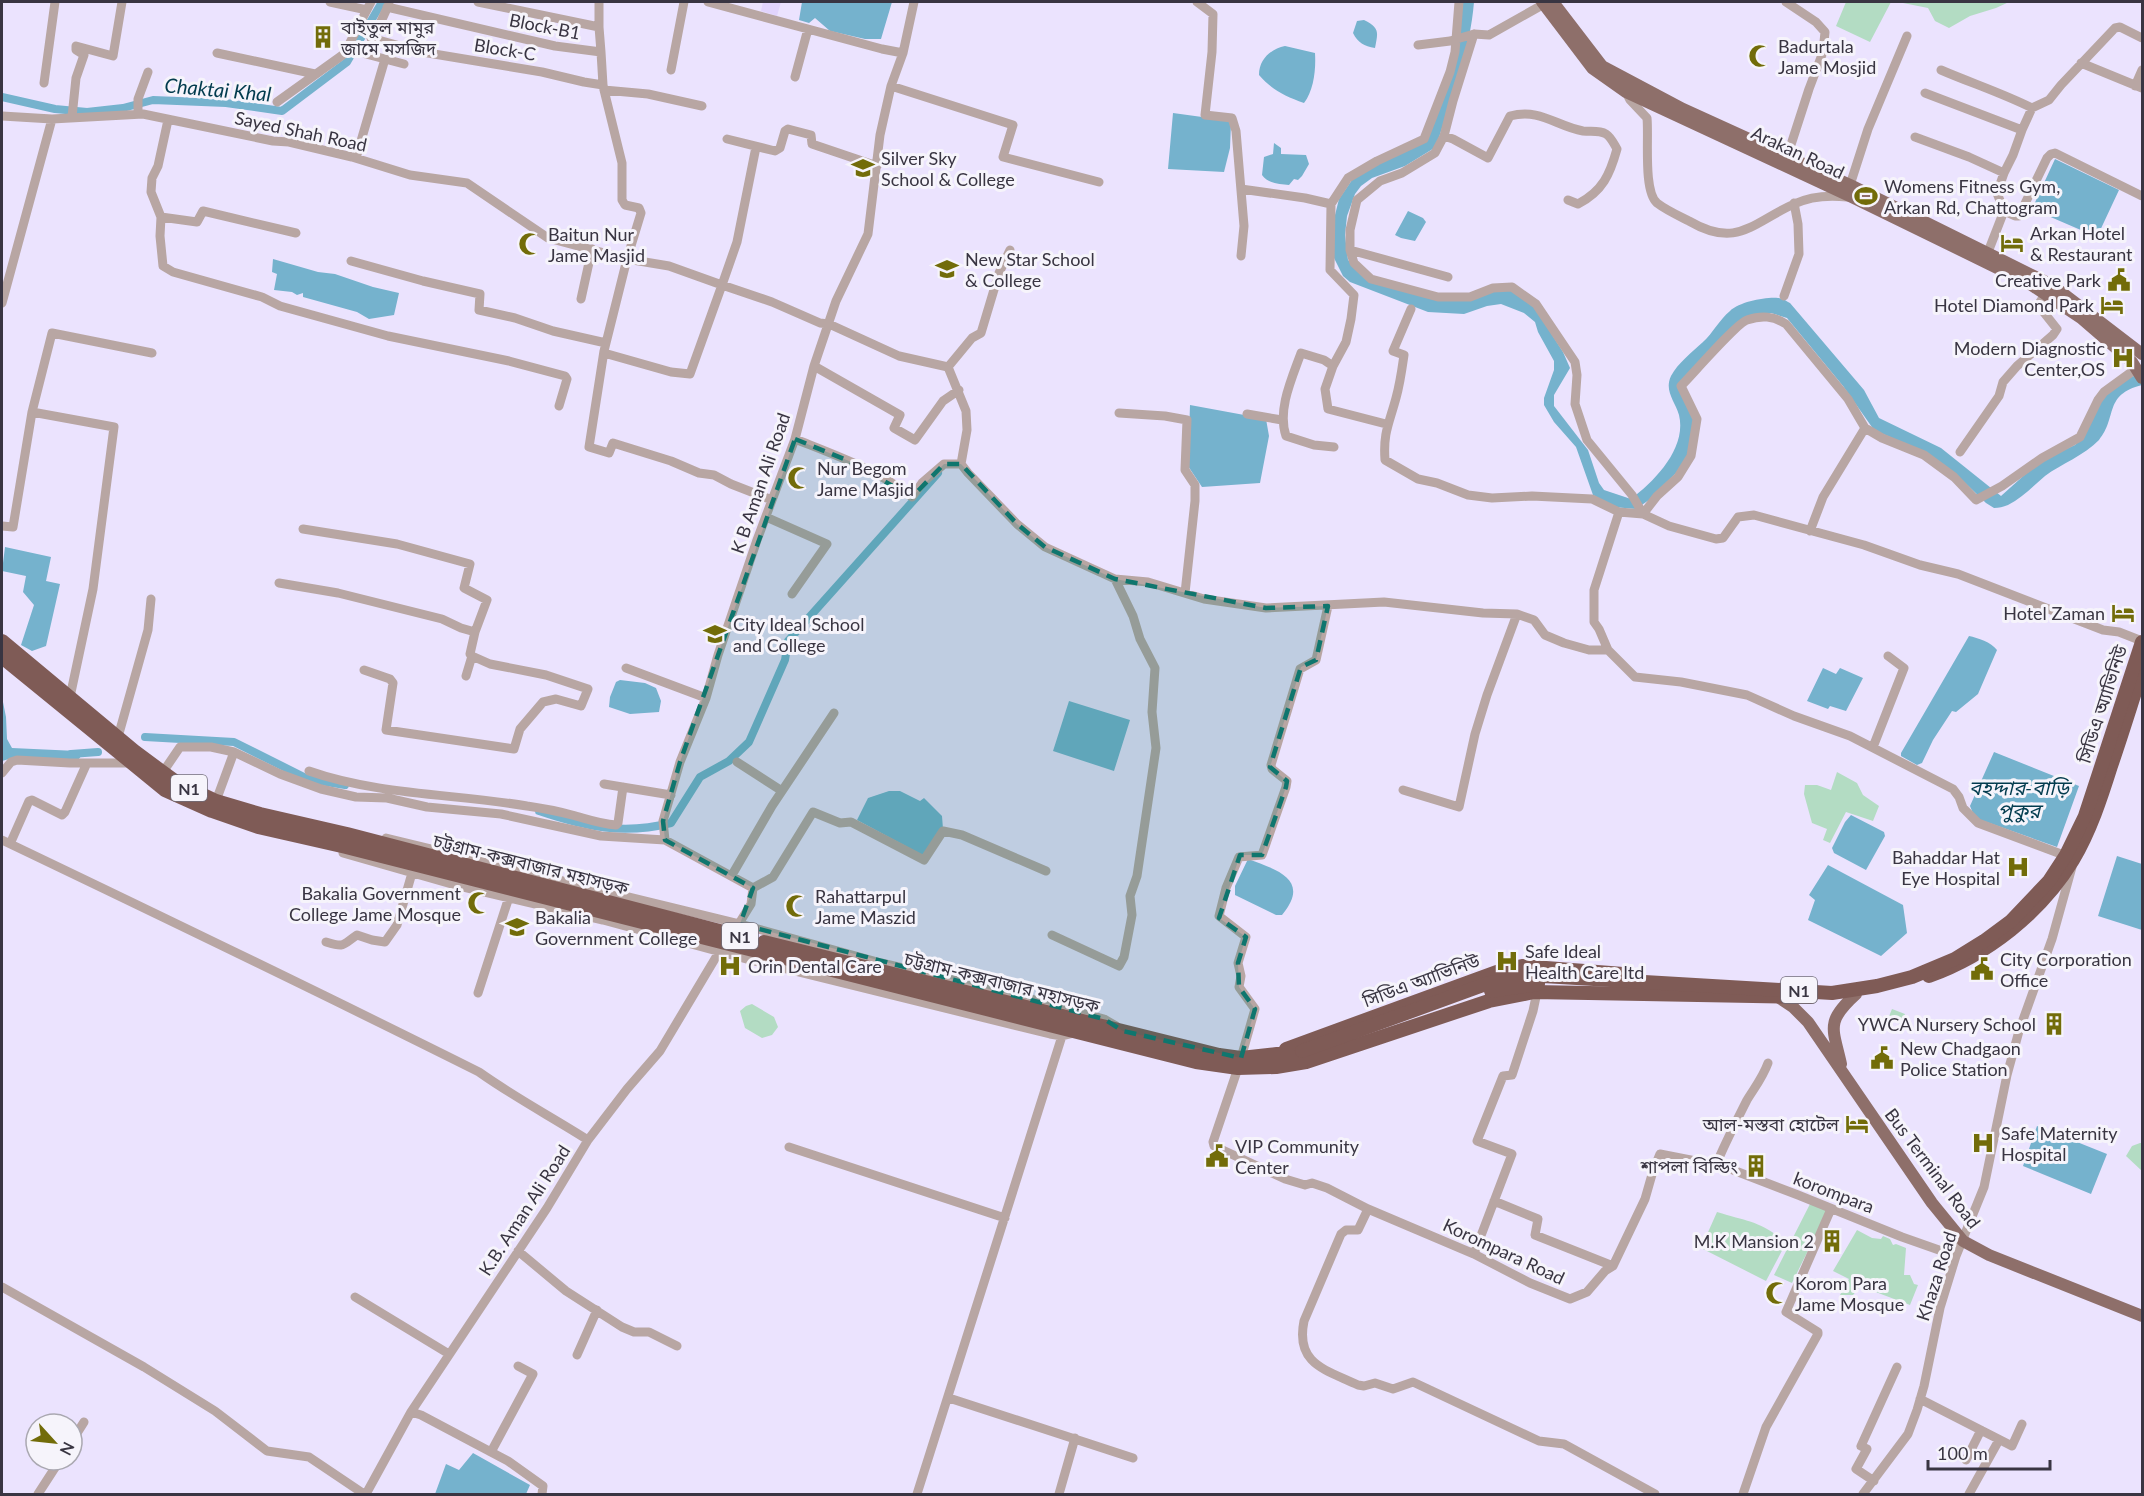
<svg xmlns="http://www.w3.org/2000/svg" width="2144" height="1496" font-family="Lato,'Noto Sans Bengali',sans-serif">
<style>
.built{fill:#e1d4fd}
.green{fill:#b3dcc3}
.water{fill:#75b2cd}
.lines{fill:none;stroke-linecap:round;stroke-linejoin:round}
.canal{stroke:#75b2cd;stroke-width:8}
.minor{stroke:#b8a6a3;stroke-width:9}
.major{stroke:#8e6f6a;stroke-width:12}
.highway{stroke:#7f5b56;stroke-width:14}
.highway-bridge{stroke:#7f5b56;stroke-width:14}
.marked{fill:#0f766e;fill-opacity:0.2;stroke:#0f766e;stroke-width:4.5;stroke-dasharray:12 8;stroke-linejoin:round}
.labels{text-anchor:middle;dominant-baseline:central;stroke-width:6;stroke-linejoin:round;paint-order:stroke}
.shield{fill:#f6f4fb;stroke:#726e7a;stroke-width:1.5}
.shield-label{font-size:16px;font-weight:bold;fill:#393542}
.street-label{font-size:18px;fill:#393542;stroke:#f6f4fb}
.poi-label{font-size:18px;fill:#393542;stroke:#f6f4fb;text-anchor:start}
.water-label{font-size:20px;font-style:italic;fill:#023b4e;stroke:#f6f4fb}
</style>
<rect width="100%" height="100%" fill="#ebe3fe"/>
<path class="built" d="M763,2h18l-4,14 -16,-5z"/>
<path class="green" d="M1846,2h45l-21,40 -34,-16z
M1898,2h111l-13,6 -26,8 -21,12 -14,-7 -7,-13z
M1837,772l20,11 6,12 16,11 -6,15 -27,-9 -16,31 -7,-3 4,-11 -15,-6 -8,-29 1,-9h12l14,5z
M752,1004l22,13 4,10 -6,8 -10,3 -17,-10 -5,-17 6,-5z
M1892,1009l13,5 -4,10 -13,-5z
M2140,1143h2v28l-16,-15 6,-10z
M1811,1202l17,8 -36,73 -18,-8z
M1717,1212c31,10 43,8 69,31l-20,38 -65,-33z
M1857,1230l15,8 9,1 2,-3 7,3 3,6 3,-1 10,4 -2,27h6l4,9 4,1 -8,20 -37,-14v-7l-7,-4 -13,15h-13l9,-16 -16,-8z"/>
<path class="water" d="M802,2h90l-11,37h-16l-35,-8 -15,-13 -6,5 -10,-3z
M1460,2h14c-4,50 -23,97 -38,145l-31,19 -33,12 -11,8 -6,8 -8,22 -2,19 3,25 15,14 83,27h21l24,-10h21l23,17 28,44 7,16 -16,27v11l34,44 11,33 5,7 27,9c24,-18 56,-51 48,-84 -4,-14 -15,-24 -8,-39 7,-13 21,-24 32,-34 10,-9 16,-22 27,-31 10,-9 34,-14 48,-13 5,0 8,3 12,5l74,87 15,28 62,30 60,48 29,-26 21,-14 24,-11 9,-9 19,-39 27,-20 12,-3v11c-39,10 -24,32 -43,55 -14,15 -38,24 -54,36 -12,10 -23,22 -37,29 -5,2 -9,3 -14,3l-8,-5 -28,-27 -32,-23 -52,-23 -31,-44 -56,-68 -16,-5 -25,5 -65,65 13,37 -6,35 -11,17 -28,28 -13,9 -23,-2 -20,-12 -17,-48 -22,-25 -10,-17v-7l10,-28v-9l-16,-29 -3,-10 -11,-9 -23,-9 -14,2 -23,8 -36,-2 -78,-30 -7,-6 -9,-18 -1,-35 6,-24 15,-22 68,-35 31,-74z
M1364,20c16,8 14,12 11,28 -11,-2 -17,-5 -22,-15l4,-12z
M1285,46l30,7c1,16 -1,37 -11,50 -19,-7 -32,-13 -45,-28 0,-16 12,-26 26,-29z
M1173,113l51,7 7,3 -1,25 -6,24 -56,-3z
M1274,143l7,5v6l25,1 3,9 -7,12 -4,4 -4,-1 -5,6c-9,-1 -21,-1 -27,-10l2,-18 9,-3z
M2055,159l64,31 -22,47 -65,-28z
M1408,211l15,7 3,4 -11,19 -14,-3 -6,-3z
M273,259l45,13 17,2 38,13 26,6 -5,22 -25,4 -12,-7 -54,-15v-4l-6,2 -5,-3 -18,-2 3,-16 -5,-2z
M1190,405l76,14 3,17 -9,47 -58,4 -14,-21z
M5,547l46,10 -5,24 14,3 -14,62 -14,5 -11,-6 13,-40 -11,-13 3,-16 -24,-5z
M1969,636c9,2 22,6 28,14l-19,44 -22,18 -4,-1 -19,29 -11,23 -5,2 -16,-9v-3z
M1823,668l13,6 4,-6 23,10 -17,33 -16,-5 -2,3 -21,-8z
M620,680l25,3 11,5 5,13 -2,11 -29,2 -21,-7 1,-10 6,-15z
M2,697l4,20 1,22 5,9 65,3 5,4 -4,5 -69,-1 -7,2z
M1069,701l61,19 -16,51 -61,-20z
M1994,752l85,34 -22,61 -82,-29 -5,-12z
M889,791h11l20,10 4,-3 18,18 1,13 -19,27 -67,-36 11,-22z
M1851,815l33,17 1,4 -19,34 -32,-17 -2,-5 13,-26z
M2117,856l25,8v66l-44,-14z
M1248,859c30,11 63,21 34,56h-6l-41,-20v-9z
M1828,865l75,40 4,28 -26,23 -73,-36 7,-20 -6,-5z
M2037,1126l70,28 -16,40 -68,-28z
M473,1453l57,32 -4,9h-91l11,-30 13,6z"/>
<g class="lines">
<path class="canal" d="M2,97l53,12 32,3 36,-4 30,-8 73,3 56,8 65,-49 35,-60
M145,737l89,5 74,37 37,6
M71,754l27,-2
M539,811c47,16 84,24 132,12l29,-46 29,-16 20,-19 36,-82 3,-19 150,-168"/>
<path class="minor" d="M330,2l37,8
M478,2l121,25v-25
M708,2l174,47 21,4
M1197,2l16,12 -1,38 -7,63 27,3 4,13 8,95 -3,30
M1786,2l30,20 9,10 -2,20 -14,37 -22,68
M389,4l-23,50 38,10
M387,7l168,39 46,6 -2,-25
M371,38l51,14 120,20 42,10 19,3 -2,-33
M1418,45l32,-4 24,-7 15,1 55,-31
M217,53l98,21
M2081,63l61,25
M671,70l13,-68
M1941,70c30,13 61,23 91,38l-10,22
M795,77l13,-48
M44,83l11,-81
M603,85l1,5 44,4 54,12
M891,86l122,39 -10,32 96,25
M2135,86l7,-16
M604,90l18,73v37l3,5 14,3 2,5 -14,46 -23,92 -15,96 20,6 4,-10 58,18 28,12 15,2 17,9 41,16
M1626,92l4,8 17,18c2,19 -4,73 10,85 9,7 22,13 32,18 48,28 63,2 105,-17 17,-8 35,-9 53,-7
M1925,93l97,37 -9,25 -9,18
M277,102l67,-48 27,-52
M2032,108l17,-8 12,-15 54,-57 5,-1 22,11
M143,114l-5,-1v-14l10,-27
M2,116l50,3 91,-5 130,27 16,1 63,15 58,18 57,8 81,55 79,21 42,7 53,19 15,-43 19,-95
M72,117l4,-39 8,-23 -8,-5v-4l37,10 9,-54
M168,120l-10,46 -6,12 -1,14 10,25 -1,19 3,30 10,6 89,25 18,9 108,30 121,25 56,15 2,3 -8,27
M1444,136l9,-35 21,-67
M1915,137l54,20 35,16 -7,20 7,18 -16,41
M727,139l48,12 5,-3 5,-17 3,-2 23,6 1,9 65,22
M356,158l29,-99
M1850,185l18,-56 39,-93
M1241,189l64,9 26,6
M1568,200l10,4c25,-13 32,-30 39,-55 -3,-5 -6,-12 -11,-15 -7,-4 -15,-2 -23,-3 -27,-5 -43,-23 -73,-15l-22,42 -35,-19 -9,-3 -9,17 -33,20 -22,8 -23,19 -7,30v20l4,13 17,16 67,18h32l23,-9 19,-1 24,17 39,58 2,13 -2,29 12,36 45,55 11,19
M2004,211l11,5h4l28,-58 4,-4 4,-1 87,43
M161,217l36,5 6,-11 93,22
M1350,250l98,27
M351,261l72,20 57,13 -1,16 36,8 38,13 53,12
M1784,296l15,-42 -1,-30 -4,-21
M581,299l11,-50
M2,303l50,-184
M1411,309l-18,42 11,4c-2,14 -4,29 -8,43 -7,26 -13,35 -11,62l33,19 19,4 31,12 24,3 40,-2 60,3 27,13 24,2 26,12 47,13 7,-1 15,-21 16,-2 110,30 56,20 38,9 145,56 16,2 23,9
M604,353l67,19 19,2 32,-89 50,17 48,21 9,1 70,32 49,11 18,44 1,19 -6,34 7,9 49,51 28,23 70,32 33,3 56,17 62,9 118,-6 99,11 34,1 17,6 11,15 19,8 25,7h19
M814,366l86,49 -6,13 21,12 28,-39 16,-11
M1333,366l-9,-6 -23,-7c-9,25 -24,57 -15,83l28,9 20,2
M948,367l24,-29 9,-5 18,-60 11,-23
M32,412l82,15 -21,162 -23,108
M1119,413l46,3 22,4 -2,50 10,15v16l-10,92
M1247,414l35,6
M1386,424l-58,-15 -3,-20 8,-23 13,-24 5,-23 3,-24 -24,-25 1,-66 17,-26 29,-17 47,-22 26,-67 5,-20 4,-50
M795,439c40,16 83,31 117,58l10,-14 22,-19h17
M1960,452l39,-56 4,-14 14,-16 36,-31 4,-6 -19,-24 8,-12
M1619,512l-25,78v32l5,7 9,21 27,27 46,5 66,13 47,21 56,20 103,53 6,8 4,11 15,15 91,34
M1643,514l14,-18 21,-19 13,-21 6,-37 -16,-33c11,-11 56,-63 66,-66 15,-5 26,-4 39,4l62,75 17,29 17,10 42,17 30,22 22,23 26,-14 40,-28 38,-21 18,-37 6,-8 33,-24
M766,517l61,27 -35,50
M2,526l11,1 19,-115 20,-79 100,20
M303,529l94,15 73,20 -6,24 23,12 -12,32
M1810,531l13,-34 42,-69
M279,583l59,10 104,26 19,9 14,4 -5,22 2,2 -6,20
M626,668l80,30
M364,670l26,9 3,4 -7,47 128,19 6,-20 23,-27 13,-3 25,7 7,-17 -42,-14 -56,-11 -18,-8
M118,737l30,-107 3,-31
M1873,747l31,-79 -16,-12
M737,762l45,29
M309,771c68,24 147,23 218,35 14,2 30,5 45,9 15,4 28,9 44,10l2,-2 5,-36
M163,772l17,-25h31l23,5 46,22 41,15 35,8 31,1 40,9 74,7 100,22 64,4
M2,773l9,-11 6,-2 53,3h61
M604,784l67,11
M1403,790l56,17 16,-73 12,-39 30,-81
M216,801l18,-49
M386,838l354,86 141,39 117,27 106,29 12,7
M2,840c159,76 319,153 477,232 35,25 73,45 109,68
M10,844l19,-43 3,-1 30,15 3,-3 22,-49
M343,853l112,32 148,35 147,40 300,74 12,2 12,-3
M732,875l40,-69 62,-93
M753,888l20,-11 40,-65 27,11 11,-1 73,38 19,-29 19,4 84,36
M735,930l16,-26 2,-16 -88,-48 -2,-19 17,-59 26,-64 12,-43 39,-115 38,-101 19,-73 22,-65 32,-67 12,-99 11,-49 12,-33 11,-51
M1052,935l67,31 5,-9 8,-42 -2,-19 7,-20 19,-128 -4,-36 3,-44 -15,-29 -7,-23 -18,-37
M326,942c20,6 16,3 31,-7l15,5 13,2 12,-17 15,-52
M478,993l31,-96
M1241,1058l14,-49 -16,-22 2,-11 -3,-13 8,-26 -27,-21 7,-28 13,-31 23,-2 24,-68 1,-6 -15,-12 -1,-4 29,-96 16,-9 12,-54
M1238,1068l-25,74 1,4 71,33 20,6 7,-2 15,5 41,21 106,45 56,29 40,16 17,-7 18,-21 8,-5 32,-67 8,-28 7,-17 56,11c9,-22 20,-43 31,-65 8,-13 16,-23 21,-37
M789,1147l216,71
M1711,1164l22,6 65,25 104,42 54,19
M1494,1201l44,18 -3,16 78,31
M1368,1209l-10,21h-12l-5,4 -37,87c-9,44 23,49 54,64l6,1 11,-3 18,6 20,-7 126,59 25,3 91,50
M518,1251l48,40 56,36 12,5h15l28,14
M1474,1254l38,-100 -35,-13 26,-65 9,-1 21,-64 4,-19
M2,1287l142,80 71,44 52,40 42,6 55,37
M355,1297l94,57
M577,1355l20,-45
M949,1398l184,60
M1920,1399l92,47 10,-22
M411,1412l10,3 87,46 35,25 -1,8
M72,1441l12,-19
M491,1452l42,-78 -15,-8
M1966,1460l15,-30
M1874,1481l-18,-12 11,-20 -6,-3 36,-79
M38,1494l22,-34
M366,1494l45,-82 136,-204 41,-68 39,-51 33,-38 62,-104
M917,1494l145,-458
M1059,1494l16,-56
M1743,1494l23,-67 52,-93v-2l-32,-20 45,-103
M1863,1494l45,-60 9,-24 7,-24 16,-78 16,-52 28,-69 23,-112 12,-44 33,-92 20,-72
M1969,1494l30,-54"/>
<path class="major" d="M1542,2l50,66 34,24 228,106 176,86 51,34 51,44 10,16
M1553,2l49,64 81,43 167,76 202,100 90,69
M1778,997l15,10 15,15 124,181 31,38 26,14 153,61
M1841,1064c-8,-36 -16,-42 15,-70"/>
<path class="highway" d="M2,641l132,110 42,31 40,19 44,13 87,20 392,102
M2,657l163,133 47,21 46,16 88,20 850,215 42,6 38,-1 30,-5 183,-61 45,-9 277,5
M764,942l455,113 22,3 61,-7
M1929,976c58,-21 112,-63 144,-116 17,-29 28,-62 38,-94 11,-32 21,-64 31,-96
M1286,1049l216,-79 20,-4 114,9"/>
<path class="highway-bridge" d="M1491,991l47,-7
M1302,1051l184,-67 31,-7 26,-1 289,17 45,-7 35,-9 43,-18 29,-18 27,-20 38,-40 17,-26 19,-39 57,-174"/>
</g>
<path class="marked" d="M795,439l54,22 63,36 32,-33h17l56,60 28,23 70,32 151,29 62,-2 -12,54 -15,7 -31,100 17,14 -1,6 -24,68h-22l-21,63 27,19 -8,26 1,24 16,22 -14,49 -118,-27 -19,-12 -364,-95 13,-36 -88,-48 -2,-19 17,-59z"/>
<defs>
<g id="building-bare" transform="scale(1.8)"><path d="M-4-6H4V6H1V3H-1V6H-4ZM-2.5-4.3h1.7v1.8h-1.7ZM.8-4.3h1.7v1.8H.8ZM-2.5-1h1.7V.8h-1.7ZM.8-1h1.7V.8H.8Z" fill="#726c09" stroke="#f6f4fb" stroke-width="2.5" paint-order="stroke"/></g>
<g id="mosque-bare" transform="scale(1.8)"><path d="M3.5-4.9A6 6 0 1 0 3.5 4.9A5 5 0 1 1 3.5-4.9Z" fill="#726c09" stroke="#f6f4fb" stroke-width="2.5" paint-order="stroke"/></g>
<g id="university-bare" transform="scale(1.8)"><path d="M0-5L7-2L0 1L-7-2ZM-4 1L0 2.5L4 1V4Q0 6-4 4Z" fill="#726c09" stroke="#f6f4fb" stroke-width="2.5" paint-order="stroke"/></g>
<g id="stadium-bare" transform="scale(1.8)"><path d="M0-5a6.5 5 0 1 0 0 10a6.5 5 0 1 0 0-10ZM-3.5-1.8h7v3.6h-7Z" fill="#726c09" stroke="#f6f4fb" stroke-width="2.5" paint-order="stroke"/></g>
<g id="hotel-bare" transform="scale(1.8)"><path d="M-6-4.5h1.5V1H6V5H4.5V3h-9V5H-6ZM-4 0a1.8 1.8 0 1 1 3.6 0ZM.5 0V-2.5h3Q6-2.5 6 0Z" fill="#726c09" stroke="#f6f4fb" stroke-width="2.5" paint-order="stroke"/></g>
<g id="civic-bare" transform="scale(1.8)"><path d="M-.6-6.5H3V-4.5H.6V-3L4-1V1h2V6H-6V1h2V-1L-.6-3ZM-1.2 2.5V6h2.4V2.5Z" fill="#726c09" stroke="#f6f4fb" stroke-width="2.5" paint-order="stroke"/></g>
<g id="hospital-bare" transform="scale(1.8)"><path d="M-5-5h3v3.5h4V-5h3V5h-3V1.5h-4V5h-3Z" fill="#726c09" stroke="#f6f4fb" stroke-width="2.5" paint-order="stroke"/></g>
<g id="school-bare" transform="scale(1.8)"><path d="M0-5L7-2L0 1L-7-2ZM-4 1L0 2.5L4 1V4Q0 6-4 4Z" fill="#726c09" stroke="#f6f4fb" stroke-width="2.5" paint-order="stroke"/></g>
</defs>
<g fill-rule="evenodd">
<use href="#building-bare" x="323" y="37"/>
<use href="#mosque-bare" x="1760" y="56"/>
<use href="#university-bare" x="863" y="168"/>
<use href="#stadium-bare" x="1866" y="196"/>
<use href="#hotel-bare" x="2012" y="243"/>
<use href="#mosque-bare" x="530" y="244"/>
<use href="#university-bare" x="947" y="269"/>
<use href="#civic-bare" x="2119" y="280"/>
<use href="#hotel-bare" x="2112" y="305"/>
<use href="#hospital-bare" x="2123" y="358"/>
<use href="#mosque-bare" x="799" y="478"/>
<use href="#hotel-bare" x="2123" y="613"/>
<use href="#school-bare" x="715" y="634"/>
<use href="#hospital-bare" x="2018" y="867"/>
<use href="#mosque-bare" x="479" y="903"/>
<use href="#mosque-bare" x="797" y="906"/>
<use href="#university-bare" x="517" y="927"/>
<use href="#hospital-bare" x="1507" y="961"/>
<use href="#hospital-bare" x="730" y="966"/>
<use href="#civic-bare" x="1982" y="969"/>
<use href="#building-bare" x="2054" y="1024"/>
<use href="#civic-bare" x="1882" y="1058"/>
<use href="#hotel-bare" x="1857" y="1124"/>
<use href="#hospital-bare" x="1983" y="1143"/>
<use href="#civic-bare" x="1217" y="1156"/>
<use href="#building-bare" x="1756" y="1166"/>
<use href="#building-bare" x="1832" y="1241"/>
<use href="#mosque-bare" x="1777" y="1293"/>
</g>
<g class="labels">
<g class="shield">
<rect x="171" y="775" width="36" height="26" rx="4.5"/>
<rect x="722" y="923" width="36" height="26" rx="4.5"/>
<rect x="1781" y="977" width="36" height="26" rx="4.5"/>
</g>
<g class="shield-label">
<text x="189" y="788">N1</text>
<text x="740" y="936">N1</text>
<text x="1799" y="990">N1</text>
</g>
<g class="street-label">
<text transform="translate(545 26) rotate(11)">Block-B1</text>
<text transform="translate(505 49) rotate(9)">Block-C</text>
<text transform="translate(301 131) rotate(12)">Sayed Shah Road</text>
<text transform="translate(1798 152) rotate(25)">Arakan Road</text>
<text transform="translate(760 483) rotate(-71)">K B Aman Ali Road</text>
<text transform="translate(2102 704) rotate(-72)">সিডিএ অ্যাভিনিউ</text>
<text transform="translate(531 864) rotate(14)">চট্টগ্রাম-কক্সবাজার মহাসড়ক</text>
<text transform="translate(1421 980) rotate(-20)">সিডিএ অ্যাভিনিউ</text>
<text transform="translate(1002 982) rotate(14)">চট্টগ্রাম-কক্সবাজার মহাসড়ক</text>
<text transform="translate(1933 1168) rotate(53)">Bus Terminal Road</text>
<text transform="translate(1834 1192) rotate(21)">korompara</text>
<text transform="translate(524 1210) rotate(-57)">K.B. Aman Ali Road</text>
<text transform="translate(1504 1251) rotate(25)">Korompara Road</text>
<text transform="translate(1936 1276) rotate(-72)">Khaza Road</text>
</g>
<g class="poi-label">
<text x="341" y="27">বাইতুল মামুর<tspan x="341" dy="21">জামে মসজিদ</tspan></text>
<text x="1778" y="46">Badurtala<tspan x="1778" dy="21">Jame Mosjid</tspan></text>
<text x="881" y="158">Silver Sky<tspan x="881" dy="21">School &amp; College</tspan></text>
<text x="1884" y="186">Womens Fitness Gym,<tspan x="1884" dy="21">Arkan Rd, Chattogram</tspan></text>
<text x="2030" y="233">Arkan Hotel<tspan x="2030" dy="21">&amp; Restaurant</tspan></text>
<text x="548" y="234">Baitun Nur<tspan x="548" dy="21">Jame Masjid</tspan></text>
<text x="965" y="259">New Star School<tspan x="965" dy="21">&amp; College</tspan></text>
<text x="2101" y="280" text-anchor="end">Creative Park</text>
<text x="2094" y="305" text-anchor="end">Hotel Diamond Park</text>
<text x="2105" y="348" text-anchor="end">Modern Diagnostic<tspan x="2105" dy="21">Center,OS</tspan></text>
<text x="817" y="468">Nur Begom<tspan x="817" dy="21">Jame Masjid</tspan></text>
<text x="2105" y="613" text-anchor="end">Hotel Zaman</text>
<text x="733" y="624">City Ideal School<tspan x="733" dy="21">and College</tspan></text>
<text x="2000" y="857" text-anchor="end">Bahaddar Hat<tspan x="2000" dy="21">Eye Hospital</tspan></text>
<text x="461" y="893" text-anchor="end">Bakalia Government<tspan x="461" dy="21">College Jame Mosque</tspan></text>
<text x="815" y="896">Rahattarpul<tspan x="815" dy="21">Jame Maszid</tspan></text>
<text x="535" y="917">Bakalia<tspan x="535" dy="21">Government College</tspan></text>
<text x="1525" y="951">Safe Ideal<tspan x="1525" dy="21">Health Care ltd</tspan></text>
<text x="2000" y="959">City Corporation<tspan x="2000" dy="21">Office</tspan></text>
<text x="748" y="966">Orin Dental Care</text>
<text x="2036" y="1024" text-anchor="end">YWCA Nursery School</text>
<text x="1900" y="1048">New Chadgaon<tspan x="1900" dy="21">Police Station</tspan></text>
<text x="1839" y="1124" text-anchor="end">আল-মস্তবা হোটেল</text>
<text x="2001" y="1133">Safe Maternity<tspan x="2001" dy="21">Hospital</tspan></text>
<text x="1235" y="1146">VIP Community<tspan x="1235" dy="21">Center</tspan></text>
<text x="1738" y="1166" text-anchor="end">শাপলা বিল্ডিং</text>
<text x="1814" y="1241" text-anchor="end">M.K Mansion 2</text>
<text x="1795" y="1283">Korom Para<tspan x="1795" dy="21">Jame Mosque</tspan></text>
</g>
<g class="water-label">
<text transform="translate(218 89) rotate(5)">Chaktai Khal</text>
<text x="2019" y="787">বহদ্দার-বাড়ি<tspan x="2019" dy="23">পুকুর</tspan></text>
</g>
</g>
<rect width="2144" height="1496" fill="none" stroke="#393542" stroke-width="6"/>
<g transform="translate(54 1442) rotate(117)"><circle r="28" fill="#f6f4fb" stroke="#aaa8b1" stroke-width="1.5"/>
<path d="M0-4.5L10 22L0 15L-10 22Z" fill="#726c09"/>
<text y="-9" font-size="16" font-weight="bold" text-anchor="middle" fill="#393542">N</text>
</g>
<path d="M1928 1460v9h122v-9" fill="none" stroke="#393542" stroke-width="3"/>
<text x="1937" y="1460" font-size="18" fill="#393542" stroke="#f6f4fb" stroke-width="4.5" paint-order="stroke">100 m</text>
</svg>
